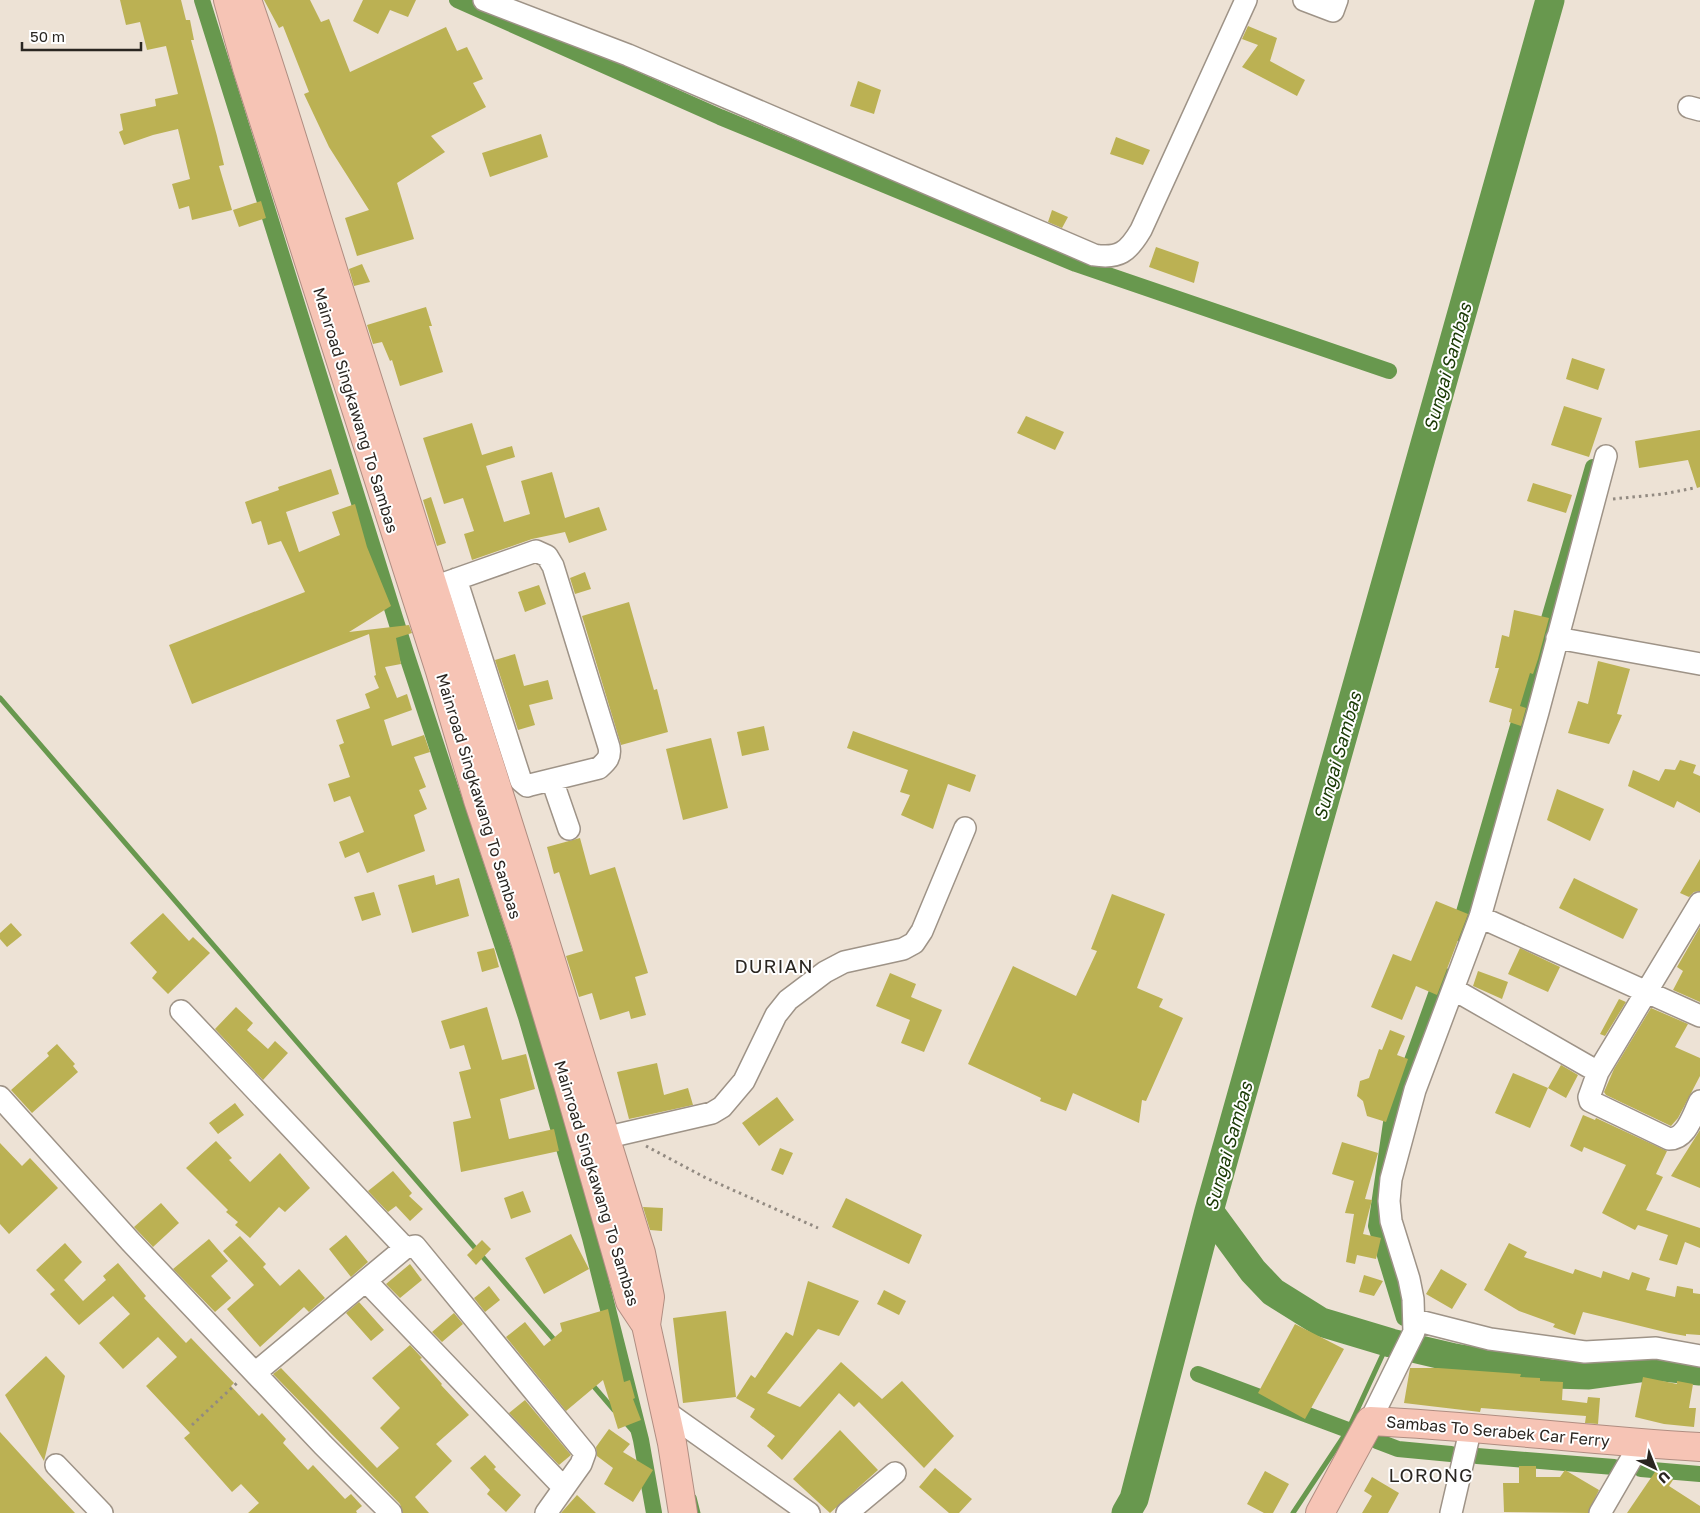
<svg xmlns="http://www.w3.org/2000/svg" width="1700" height="1513" font-family="'Golos Text',sans-serif">
<style>
.lines{fill:none;stroke-linecap:round;stroke-linejoin:round}
.stream{stroke:#68984e;stroke-width:5}
.canal{stroke:#68984e;stroke-width:16}
.river{stroke:#68984e;stroke-width:29}
.building{fill:#bbb153}
.minor-casing{stroke:#9e9387;stroke-width:24}
.highway-casing{stroke:#af8d81;stroke-width:30}
.path{stroke:#928a81;stroke-width:3;stroke-dasharray:2.5 4;stroke-linecap:butt}
.minor{stroke:#fff;stroke-width:21}
.highway{stroke:#f6c4b5;stroke-width:28}
.labels{text-anchor:middle;dominant-baseline:central;stroke-width:4;stroke-linejoin:round;paint-order:stroke}
.street-label{font-size:16px;fill:#2a2621;stroke:#fff}
.water-label{font-size:18px;font-style:italic;fill:#193903;stroke:#fff}
.quarter-label{font-size:19px;letter-spacing:1px;fill:#2a2621;stroke:#fff}
</style>
<rect width="100%" height="100%" fill="#ede2d5"/>
<g class="lines">
<path class="stream" d="M0,698l557,645
M590,1382l24,28
M625,1422l16,18
M694,1497l4,16
M1293,1513l55,-83 35,-76"/>
<path class="canal" d="M202,0l204,653 120,364 64,221 51,202 13,73
M457,0l263,117 356,147 313,107
M1458,933l135,-466
M1404,1318l-28,-92 16,-110 51,-141
M1198,1374l150,56
M1377,1441l21,8 53,5
M1477,1456l137,11
M1641,1469l59,5"/>
<path class="river" d="M1209,1211l44,60 20,21 48,30 70,21 64,15 97,16 37,1 66,-9 45,5
M1126,1513l8,-14 75,-288 341,-1211"/>
</g>
<path class="building" d="M120,0h61l5,20h4l4,20h-3l26,96 7,29 -5,1 13,44 -40,10 -3,-14 -10,3 -7,-25 18,-5 -12,-50 -25,6 -29,10 -5,-13 4,-2 -3,-16 36,-8 -1,-7 23,-5 -12,-48 -19,4 -7,-28 -14,3z
M264,0h46l11,22 8,-3 21,53 96,-45 11,24 10,-4 16,32 -10,4 13,24 -55,29 14,16 -48,31 17,56 -57,17 -12,-38 24,-8 -40,-63 -25,-53 5,-2 -26,-66 -4,2z
M363,0h53l-8,17 -18,-7 -12,24 -25,-13z
M1248,26l29,12 -7,23 35,19 -8,16 -55,-29 16,-22 -16,-6z
M858,81l23,9 -7,24 -24,-8z
M541,134l7,23 -58,20 -8,-24z
M1116,137l34,13 -7,15 -33,-11z
M261,201l5,17 -27,9 -6,-17z
M1052,210l16,7 -6,11 -14,-6z
M1156,247l43,15 -5,21 -45,-16z
M362,264l8,18 -16,4 -5,-17z
M426,307l6,19h-3l14,46 -43,14 -8,-26 -2,1 -8,-19 -9,2 -6,-19z
M1572,358l33,11 -7,21 -32,-11z
M1564,406l38,12 -13,39 -38,-12z
M1026,416l38,16 -9,18 -38,-17z
M472,423l10,32 30,-9 3,11 -29,9 18,56 26,-8 -9,-33 31,-9 13,46 34,-11 8,23 -38,13 -4,-11 -33,7 -60,21 -8,-26 10,-3 -11,-33 -19,6 -21,-66z
M1700,430v57l-3,1 -9,-28 -49,8 -4,-27z
M331,469l8,25 -53,18 13,40 41,-17 -8,-23 23,-8 12,43 24,59 -42,26 60,-7 3,8 -16,5 5,26 -16,3 12,31 10,-4 5,16 -28,10 8,26 32,-11 6,17 -16,5 12,30 -7,3 8,19 -13,6 11,36 -58,22 -8,-21 -14,6 -6,-16 25,-10 -14,-36 -16,6 -6,-18 22,-7 -11,-32 5,-2 -8,-23 34,-12 -5,-14 14,-6 -5,-12 2,-1 -7,-41 -177,70 -23,-59 136,-53 -24,-51 -13,4 -7,-24 -9,3 -7,-22 34,-12 -1,-3z
M1533,483l39,12 -6,18 -39,-12z
M431,497l15,46 -9,3 -14,-46z
M585,572l6,17 -16,5 -5,-16z
M539,585l7,19 -21,8 -7,-20z
M629,602l25,88 3,-1 11,43 -47,13 -39,-129z
M1514,610l35,8 -11,41 -5,15 -3,-1 -10,33 6,2 -5,18 -12,-4 3,-13 -23,-7 10,-34h-4l7,-33 7,2z
M515,654l9,32 24,-6 5,19 -24,6 6,20 -17,5 -23,-70z
M1598,661l32,8 -13,45 5,1 -13,29 -41,-11 10,-32 10,3z
M764,726l5,24 -27,6 -5,-24z
M853,731l123,44 -6,17 -22,-8 -15,45 -32,-14 9,-20 -10,-3 8,-22 -61,-22z
M711,738l17,70 -45,12 -17,-71z
M1680,760l16,5 -3,8 7,3v37l-23,-12 -3,7 -46,-22 5,-16 26,11 6,-12 10,1z
M1557,789l47,20 -14,32 -43,-21z
M580,838l10,37 25,-8 33,106 -13,4 11,38 -15,4 -2,-8 -29,9 -8,-27 -13,4 -13,-41 17,-5 -24,-79 -5,2 -7,-27z
M1700,859v32l-6,1 -5,5 -9,-4z
M434,875l2,10 23,-7 10,38 -57,17 -14,-48z
M1574,878l64,31 -15,30 -64,-31z
M374,892l7,23 -19,6 -8,-24z
M1112,894l53,20 -28,74 26,11 -4,8 24,11 -37,83 -4,-1 -3,23 -66,-30 -7,18 -26,-10 1,-3 -73,-34 45,-98 63,30 21,-45 -6,-2z
M1436,901l32,13 -31,81 -21,-9 -14,34 -31,-13 22,-53 18,7z
M163,913l26,28 4,-4 17,16 -42,41 -16,-16 5,-6 -27,-29z
M11,923l11,12 -15,12 -7,-8v-6z
M1700,927v75l-27,-12 10,-19 -6,-4z
M494,948l5,19 -17,5 -5,-20z
M1520,948l40,19 -12,25 -40,-18z
M1478,971l30,11 -6,17 -29,-13z
M890,973l26,11 -5,13 31,13 -18,42 -23,-9 9,-23 -34,-14z
M1619,999l7,3 -21,34 -5,-2z
M236,1007l17,16 -6,7 21,19 7,-8 13,12 -25,27 -48,-51z
M487,1007l15,53 24,-6 9,35 -35,10 9,40 45,-10 5,22 -98,21 -8,-50 18,-4 -12,-46 12,-3 -7,-24 -14,4 -9,-28z
M1651,1008l37,16 -13,23 25,11v18l-22,42 -7,8 -65,-31 -2,-3 10,-23z
M1390,1030l15,6 -8,19 11,4 -22,63 -19,-6 -4,-15 -6,-5 3,-15 9,-3 10,-29 3,1z
M57,1044l18,20 -2,2 5,6 -46,41 -21,-23 38,-34 -2,-3z
M657,1063l7,32 24,-7 5,17 -64,14 -12,-47z
M1561,1065l17,10 -12,23 -18,-10z
M1513,1073l35,15 -18,40 -35,-15z
M777,1097l17,23 -35,26 -17,-23z
M235,1103l9,12 -26,19 -9,-11z
M1583,1115l12,5 1,-2 71,33 -11,23 7,3 -17,33 54,18v20l-15,-6 -8,23 -18,-5 9,-25 -30,-10 -3,5 -33,-17 24,-48 -42,-18 -2,5 -12,-6z
M1700,1130v58l-29,-12z
M216,1141l16,17 -3,2 21,22 30,-29 30,35 -25,24 -6,-5 -29,31 -15,-13 3,-3 -12,-10 2,-2 -42,-42z
M1342,1142l36,11 -13,46 7,1 -9,34 18,4 -5,21 -19,-4 -2,9 -9,-2 8,-48 -9,-1 9,-32 -22,-7z
M0,1143l22,23 8,-8 28,30 -49,46 -9,-10z
M780,1148l13,5 -10,22 -12,-5z
M393,1171l19,22 -3,3 14,13 -13,12 -14,-15 -8,6 -20,-21z
M523,1191l8,21 -20,7 -7,-21z
M846,1198l76,37 -13,29 -77,-37z
M161,1203l18,20 -26,24 -19,-20z
M643,1207l20,1 -1,23 -12,-1z
M571,1234l18,35 -45,25 -19,-36z
M346,1235l22,27 -17,15 -22,-28z
M240,1236l26,28 -3,3 17,19 19,-17 26,29 -16,14 -5,-5 -44,40 -33,-38 27,-24 -31,-34z
M209,1239l19,22 -17,15 20,22 -16,14 -42,-43z
M482,1240l9,9 -15,16 -9,-10z
M65,1243l17,19 -18,18 19,21 23,-21 -3,-4 15,-13 28,33 -2,2 42,45 5,-5 43,45 -3,3 28,30 3,-3 24,26 -3,4 25,27 5,-5 32,34 6,-5 11,12 -6,5 1,2h-109l11,-10 -18,-19 -9,8 -48,-54 6,-5 -44,-47 31,-29 -19,-20 -35,32 -24,-26 31,-29 -17,-18 -34,29 -29,-31 5,-4 -19,-20z
M1509,1243l18,9 -3,5 49,17 2,-5 26,9 2,-7 26,9 3,-8 18,6 -4,12 29,7 2,-11 16,3v4l7,1v41l-14,-1v2l-17,-3 -86,-21 -8,23 -22,-8 2,-3 -36,-13 -35,-21z
M410,1264l12,16 -22,18 -14,-14z
M1441,1269l26,15 -15,25 -26,-15z
M1364,1275l19,6 -9,15 -15,-4z
M808,1281l51,20 -20,35 -21,-7 -51,64 33,14 41,-45 41,37 20,-18 52,55 -30,32 -65,-66 -5,5 -15,-14 -57,67 -15,-14 8,-10 -25,-19 5,-8 -19,-11 15,-23 4,3 31,-46 7,4z
M489,1286l11,14 -15,12 -11,-14z
M884,1290l22,11 -7,14 -22,-11z
M359,1302l25,28 -13,11 -25,-28z
M608,1309l16,73 6,-2 5,18 -2,1 8,21 -23,9 -15,-49 -37,31 -60,-74 19,-15 19,24 18,-15 -2,-8z
M726,1311l10,86 -53,6 -10,-85z
M454,1313l9,11 -21,18 -10,-10z
M1295,1324l49,25 -39,70 -47,-26z
M410,1345l12,13 -2,1 22,25 -1,1 28,30 -33,29 16,17 -37,36 14,16h-26l-3,-9 -127,-130 8,-6 96,100 22,-20 -19,-20 20,-20 -28,-30z
M46,1356l19,20 -21,85 -39,-66z
M1410,1368h28l83,6 -1,3 20,1v3l23,1 -1,18 25,3 1,-6 12,1 -2,26 -13,-1 1,-7 -105,-8 -1,4 -76,-9z
M1643,1377l34,7v-3l16,3 -4,24h7l-2,19 -30,-3 -29,-7z
M525,1400l46,55 -12,10 -50,-52z
M609,1429l21,15 -7,8 30,18 -20,32 -29,-18 9,-16 -16,-12 -1,-9z
M840,1430l38,40 -48,43 -37,-34z
M0,1432l41,45 34,36h-75z
M485,1455l11,12 -2,2 27,26 -15,17 -19,-18 3,-4 -20,-22z
M1519,1466h17v11h24l5,-7 34,20 -11,23 -84,-1 -1,-29h16z
M935,1468l37,31 -13,14h-10l-30,-26z
M1657,1469l16,11 -4,6 31,20v7h-73z
M1265,1471l24,13 -16,29h-9l-17,-9z
M1372,1477l27,16 -11,20h-26l10,-17 -8,-5z
M577,1495l19,18h-35z"/>
<g class="lines">
<g class="minor-casing">
<path id="minor" d="M484,0l144,55 466,200c25,4 34,-3 47,-25l105,-230
M1304,0l29,11 4,-11
M1689,107l11,3
M434,587l102,-36 11,5 6,10 56,181c2,10 -2,14 -10,21l-69,17 -3,1 -6,-5 -65,-202
M1557,638l143,26
M552,780l17,49
M1700,903l-102,169 -9,25 1,4 79,38c18,0 24,-25 31,-38
M1480,917l220,99
M1453,989l145,83
M181,1011l224,237
M0,1097l130,144 193,204 68,68
M604,1138l108,-25 10,-6 22,-26 32,-66 12,-15 37,-28 19,-10 59,-13 11,-6 8,-12 43,-103
M366,1281l198,207
M1415,1320l75,19 95,13 71,-4 44,8
M255,1373l150,-125 10,-2 170,207 -4,11 -35,49
M665,1411l144,102
M1370,1421l44,-89 -1,-33 -4,-20 -18,-58 -2,-20 2,-22 24,-89 65,-173 58,-205 68,-256
M56,1465l46,48
M847,1513l48,-40
M1451,1513l20,-86
M1600,1513l40,-69"/>
</g>
<g class="highway-casing">
<path id="highway" d="M228,0l19,68 193,603 38,129 47,141 43,143 62,217 16,24
M247,0c36,102 65,206 98,308 101,315 200,629 296,945l9,44 -4,28 26,118 11,70
M1320,1513l50,-92c110,5 220,20 330,26"/>
</g>
<path class="path" d="M1613,499l50,-5 31,-6
M646,1146l60,32 112,50
M192,1425l46,-43"/>
<use href="#minor" class="minor"/>
<use href="#highway" class="highway"/>
</g>
<g class="labels">
<g class="street-label">
<text transform="translate(356 410) rotate(73)">Mainroad Singkawang To Sambas</text>
<text transform="translate(479 796) rotate(73)">Mainroad Singkawang To Sambas</text>
<text transform="translate(597 1183) rotate(73)">Mainroad Singkawang To Sambas</text>
<text transform="translate(1498 1431) rotate(5)">Sambas To Serabek Car Ferry</text>
</g>
<g class="water-label">
<text transform="translate(1447 367) rotate(-74)">Sungai Sambas</text>
<text transform="translate(1337 756) rotate(-74)">Sungai Sambas</text>
<text transform="translate(1228 1146) rotate(-74)">Sungai Sambas</text>
</g>
<g class="quarter-label">
<text x="774" y="965">DURIAN</text>
<text x="1431" y="1474">LORONG</text>
</g>
</g>
<g transform="translate(1655 1468) rotate(137)" stroke="#ffffff" stroke-width="4" paint-order="stroke">
<path d="M0-4L9 19L0 12L-9 19Z" fill="#2a2621"/>
<text y="-8" font-size="14" font-weight="bold" text-anchor="middle" fill="#2a2621">U</text>
</g>
<path d="M22 42v8h119v-8" fill="none" stroke="#2a2621" stroke-width="2.5"/>
<text x="30" y="42" font-size="15" fill="#2a2621" stroke="#ffffff" stroke-width="4" paint-order="stroke">50 m</text>
</svg>
